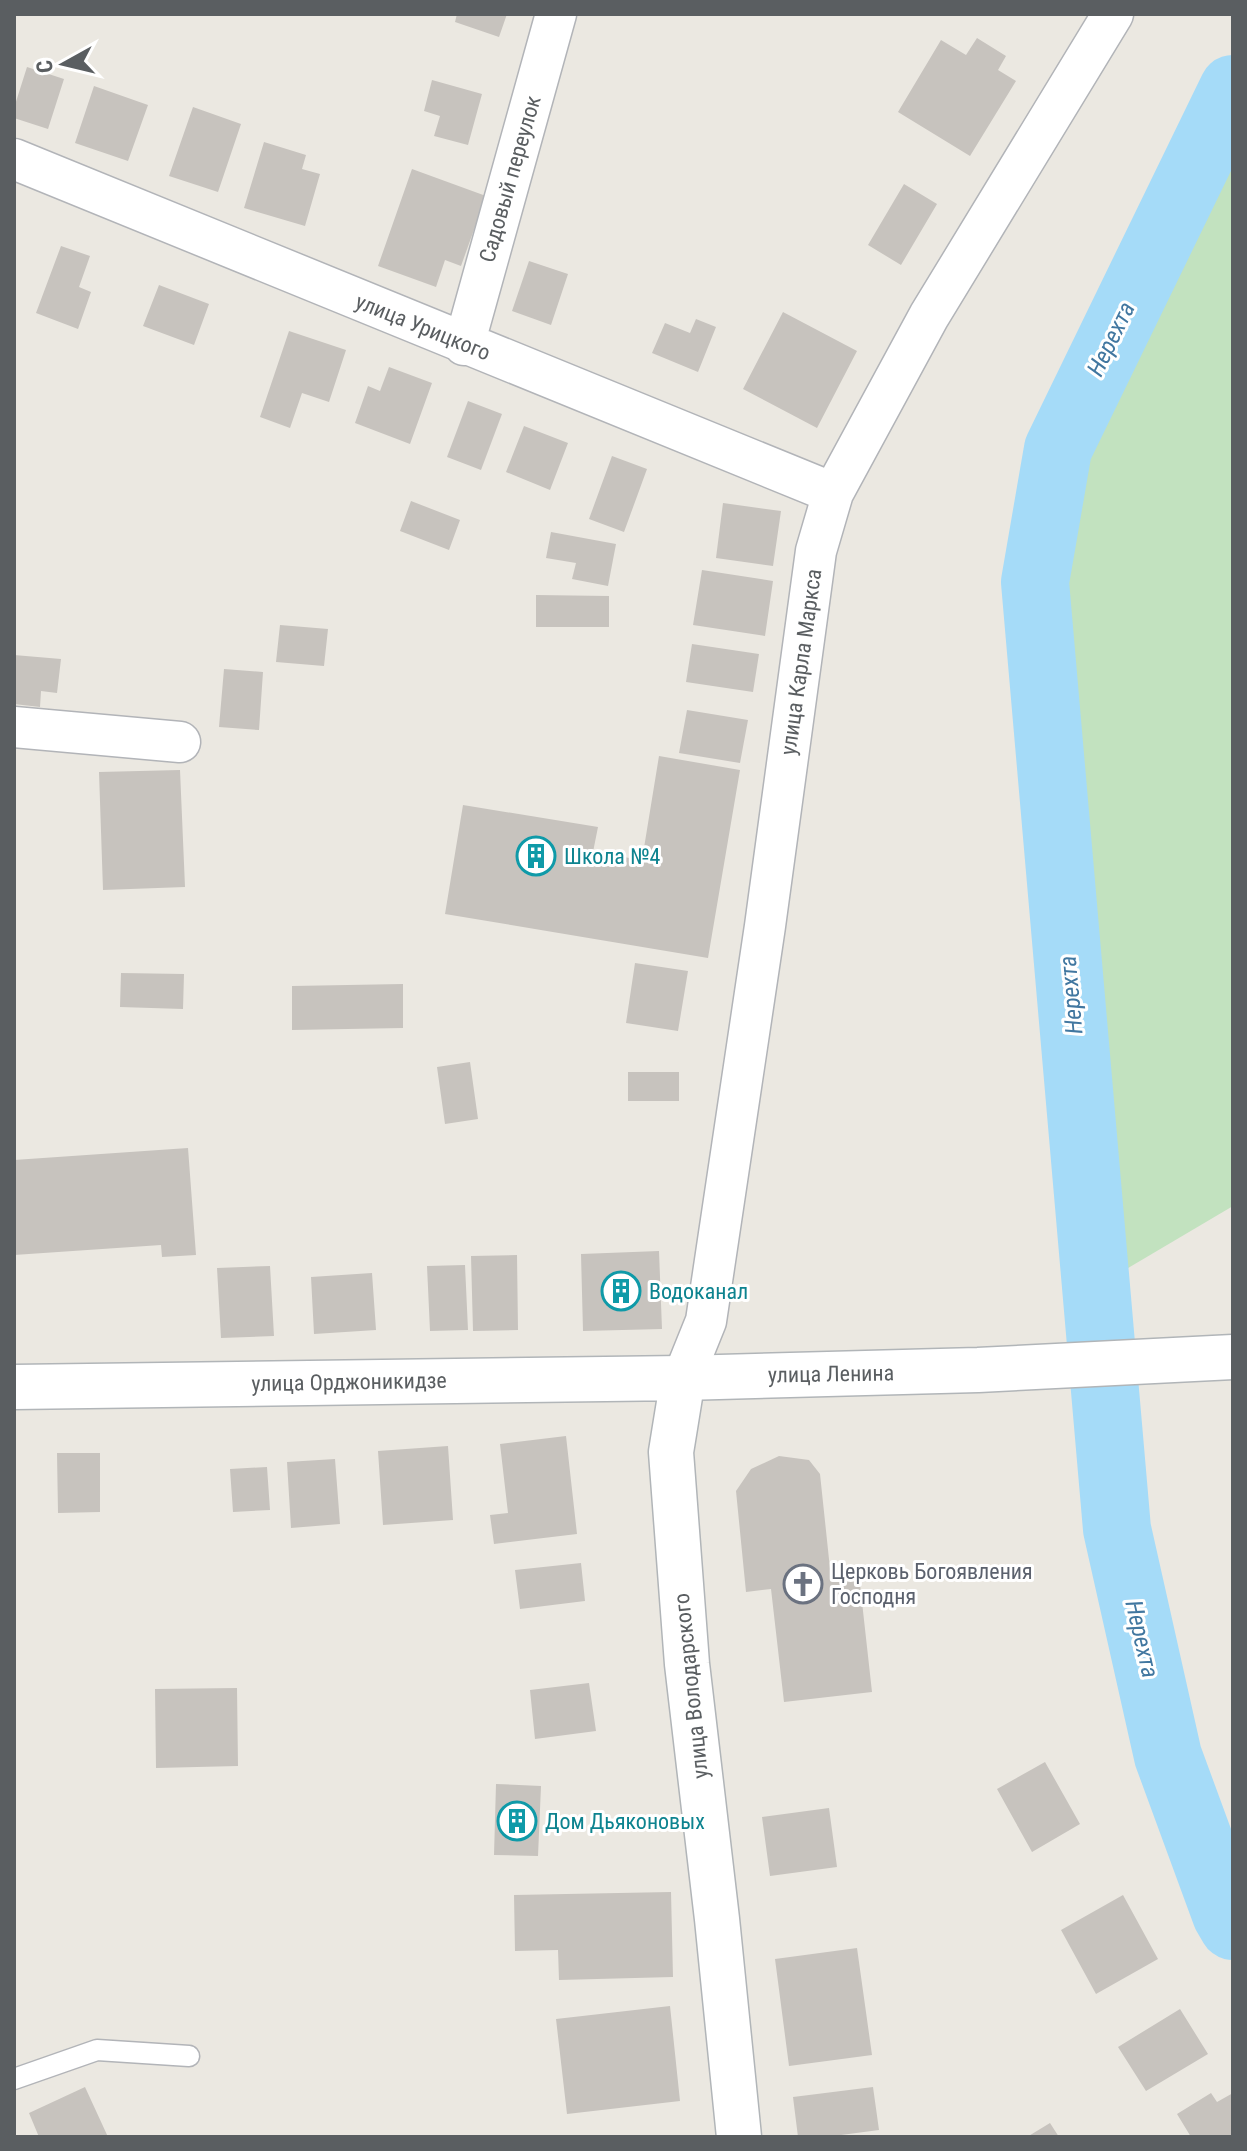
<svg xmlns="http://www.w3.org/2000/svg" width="1247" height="2151" font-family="'Roboto Condensed',sans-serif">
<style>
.green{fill:#c2e2bf}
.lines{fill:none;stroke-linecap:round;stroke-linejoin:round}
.river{stroke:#a5dbf8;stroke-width:68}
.building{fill:#c7c3be}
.service-casing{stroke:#b2b4b8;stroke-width:23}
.minor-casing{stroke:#b2b4b8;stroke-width:43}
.secondary-casing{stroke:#b1b5b8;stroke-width:47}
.service{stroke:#fff;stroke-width:20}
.minor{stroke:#fff;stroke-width:40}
.secondary{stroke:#fff;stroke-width:44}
.labels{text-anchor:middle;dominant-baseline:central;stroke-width:6;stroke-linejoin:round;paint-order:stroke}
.street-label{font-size:22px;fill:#5a5e61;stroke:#fff}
.culture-label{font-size:22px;fill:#0d838f;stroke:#fff;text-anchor:start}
.worship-label{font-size:22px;fill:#5b616d;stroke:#fff;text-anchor:start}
.water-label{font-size:24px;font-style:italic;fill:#4177a0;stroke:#fff}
</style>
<rect width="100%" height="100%" fill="#ebe8e1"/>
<path class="green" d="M1233,89v1117l-137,81 -61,-705 23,-133z"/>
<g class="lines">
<path class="river" d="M1233,89l-175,360 -23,133 82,947 51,227 58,158 7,12"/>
</g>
<path class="building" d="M457,14h50l-8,23 -44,-15z
M977,38l29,18 -8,14 18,11 -46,75 -72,-44 43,-72 25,15z
M27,67l37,12 -16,50 -34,-11v-10z
M432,80l50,14 -14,51 -34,-9 6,-20 -16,-5z
M94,86l54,19 -20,56 -53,-18z
M193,107l48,17 -23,68 -49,-16z
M264,142l42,13 -4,14 18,5 -15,52 -61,-18z
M412,169l74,27 -25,70 -16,-6 -9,27 -58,-21z
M904,184l33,20 -36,61 -33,-20z
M61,246l29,10 -11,31 12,5 -13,37 -42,-16z
M529,261l39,13 -17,51 -39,-14z
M159,285l50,19 -15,41 -51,-19z
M783,312l74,39 -40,77 -74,-39z
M696,319l20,8 -18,45 -46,-19 13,-30 25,10z
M289,331l57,19 -17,52 -27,-9 -12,35 -30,-11z
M389,367l43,16 -22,61 -55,-21 13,-37 12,5z
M468,401l34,13 -21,56 -34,-13z
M524,426l44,17 -18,47 -44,-18z
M612,456l35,13 -23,63 -35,-13z
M411,501l49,19 -11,30 -49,-19z
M723,503l58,8 -8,55 -57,-8z
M551,532l65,12 -8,42 -36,-7 4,-16 -30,-5z
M702,570l71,11 -8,55 -72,-11z
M536,595l73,1v31h-73z
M280,625l48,4 -4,37 -48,-4z
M692,644l67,10 -6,38 -67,-10z
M14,655l47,4 -4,34 -16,-2 -1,16 -26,-3z
M224,669l39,3 -4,58 -40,-3z
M687,710l61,10 -8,43 -61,-10z
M659,756l81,14 -32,188 -263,-44 18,-109 135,22 -5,25 49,8z
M180,770l5,117 -82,3 -4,-118z
M635,963l53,8 -10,60 -52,-8z
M121,973l63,1 -1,35 -63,-2z
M403,984v44l-111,2v-44z
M470,1062l8,57 -33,5 -8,-57z
M628,1072h51v29h-51z
M188,1148l8,107 -34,2 -1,-12 -147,10v-95z
M659,1251l3,78 -79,2 -2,-77z
M517,1255l1,75 -45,1 -2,-75z
M465,1265l3,65 -38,1 -3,-65z
M270,1266l4,70 -53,2 -4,-70z
M372,1273l4,57 -62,4 -3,-57z
M566,1436l11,98 -83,10 -4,-29 18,-2 -8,-69z
M448,1446l5,74 -70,5 -5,-74z
M57,1453h43v59l-42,1z
M779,1456l30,4 11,14 11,104 28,-3 13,117 -88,10 -13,-113 -25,3 -10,-101 15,-22z
M335,1459l5,65 -49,4 -4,-66z
M267,1467l3,43 -37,2 -3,-43z
M581,1563l4,38 -65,8 -5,-39z
M589,1683l7,48 -61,8 -5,-49z
M237,1688l1,78 -82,2 -1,-79z
M1045,1762l35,62 -48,28 -35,-63z
M496,1784l45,2 -3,70 -44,-1z
M829,1808l8,59 -67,9 -8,-59z
M671,1892l2,85 -114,3 -1,-30 -43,1 -1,-56z
M1123,1895l35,64 -62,35 -35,-64z
M857,1948l15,107 -83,11 -14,-107z
M670,2006l10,95 -113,13 -11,-95z
M1180,2009l28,45 -62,37 -28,-44z
M85,2087l23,50h-69l-10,-24z
M873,2087l6,43 -53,7h-28l-5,-40z
M1211,2093l6,9 16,-9v44h-42l-14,-23z
M1050,2123l9,14h-32z"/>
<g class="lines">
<g class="service-casing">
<path id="service" d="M14,2079l83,-29 92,6"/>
</g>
<g class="minor-casing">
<path id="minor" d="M14,159l819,334
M464,345l92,-331
M14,727l166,15
M683,1378l23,-57 59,-395 51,-375 17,-58 96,-177 184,-302"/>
</g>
<g class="secondary-casing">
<path id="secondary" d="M683,1378l-12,74 16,212 30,255 22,218
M14,1387l669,-9 295,-8 255,-13"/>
</g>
<use href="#service" class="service"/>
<use href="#minor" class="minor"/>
<use href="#secondary" class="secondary"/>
</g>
<defs>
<g id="building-ring" transform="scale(2)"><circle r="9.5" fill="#fff" stroke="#0f9aa8" stroke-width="1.5"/><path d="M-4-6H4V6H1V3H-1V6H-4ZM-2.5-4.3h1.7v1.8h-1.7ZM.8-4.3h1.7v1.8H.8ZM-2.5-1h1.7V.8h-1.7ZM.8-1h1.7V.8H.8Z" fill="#0f9aa8"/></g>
<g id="church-ring" transform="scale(2)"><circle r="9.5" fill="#fff" stroke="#6b7280" stroke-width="1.5"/><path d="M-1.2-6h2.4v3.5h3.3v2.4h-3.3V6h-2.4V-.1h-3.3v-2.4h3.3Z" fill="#6b7280"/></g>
</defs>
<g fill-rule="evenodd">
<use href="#building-ring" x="536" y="856"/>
<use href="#building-ring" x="621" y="1291"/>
<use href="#church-ring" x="803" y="1584"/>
<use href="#building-ring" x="517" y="1821"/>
</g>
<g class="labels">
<g class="street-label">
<text transform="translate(510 179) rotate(-74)">Садовый переулок</text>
<text transform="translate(423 327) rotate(22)">улица Урицкого</text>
<text transform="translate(801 662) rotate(-82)">улица Карла Маркса</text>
<text transform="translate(831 1374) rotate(-1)">улица Ленина</text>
<text transform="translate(349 1382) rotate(-1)">улица Орджоникидзе</text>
<text transform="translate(691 1686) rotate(-96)">улица Володарского</text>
</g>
<g class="culture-label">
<text x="564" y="856">Школа №4</text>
<text x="649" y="1291">Водоканал</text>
<text x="545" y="1821">Дом Дьяконовых</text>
</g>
<g class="worship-label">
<text x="831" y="1571">Церковь Богоявления<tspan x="831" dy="25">Господня</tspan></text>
</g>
<g class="water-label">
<text transform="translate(1111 339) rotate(-64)">Нерехта</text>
<text transform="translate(1071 995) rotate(-95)">Нерехта</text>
<text transform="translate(1142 1639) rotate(77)">Нерехта</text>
</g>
</g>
<rect width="1247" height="2151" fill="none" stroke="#5a5e61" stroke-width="32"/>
<g transform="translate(64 64) rotate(262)" stroke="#ffffff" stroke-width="6" paint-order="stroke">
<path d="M0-6L14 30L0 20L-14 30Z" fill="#5a5e61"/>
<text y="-12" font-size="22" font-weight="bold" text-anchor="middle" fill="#5a5e61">С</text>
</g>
</svg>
